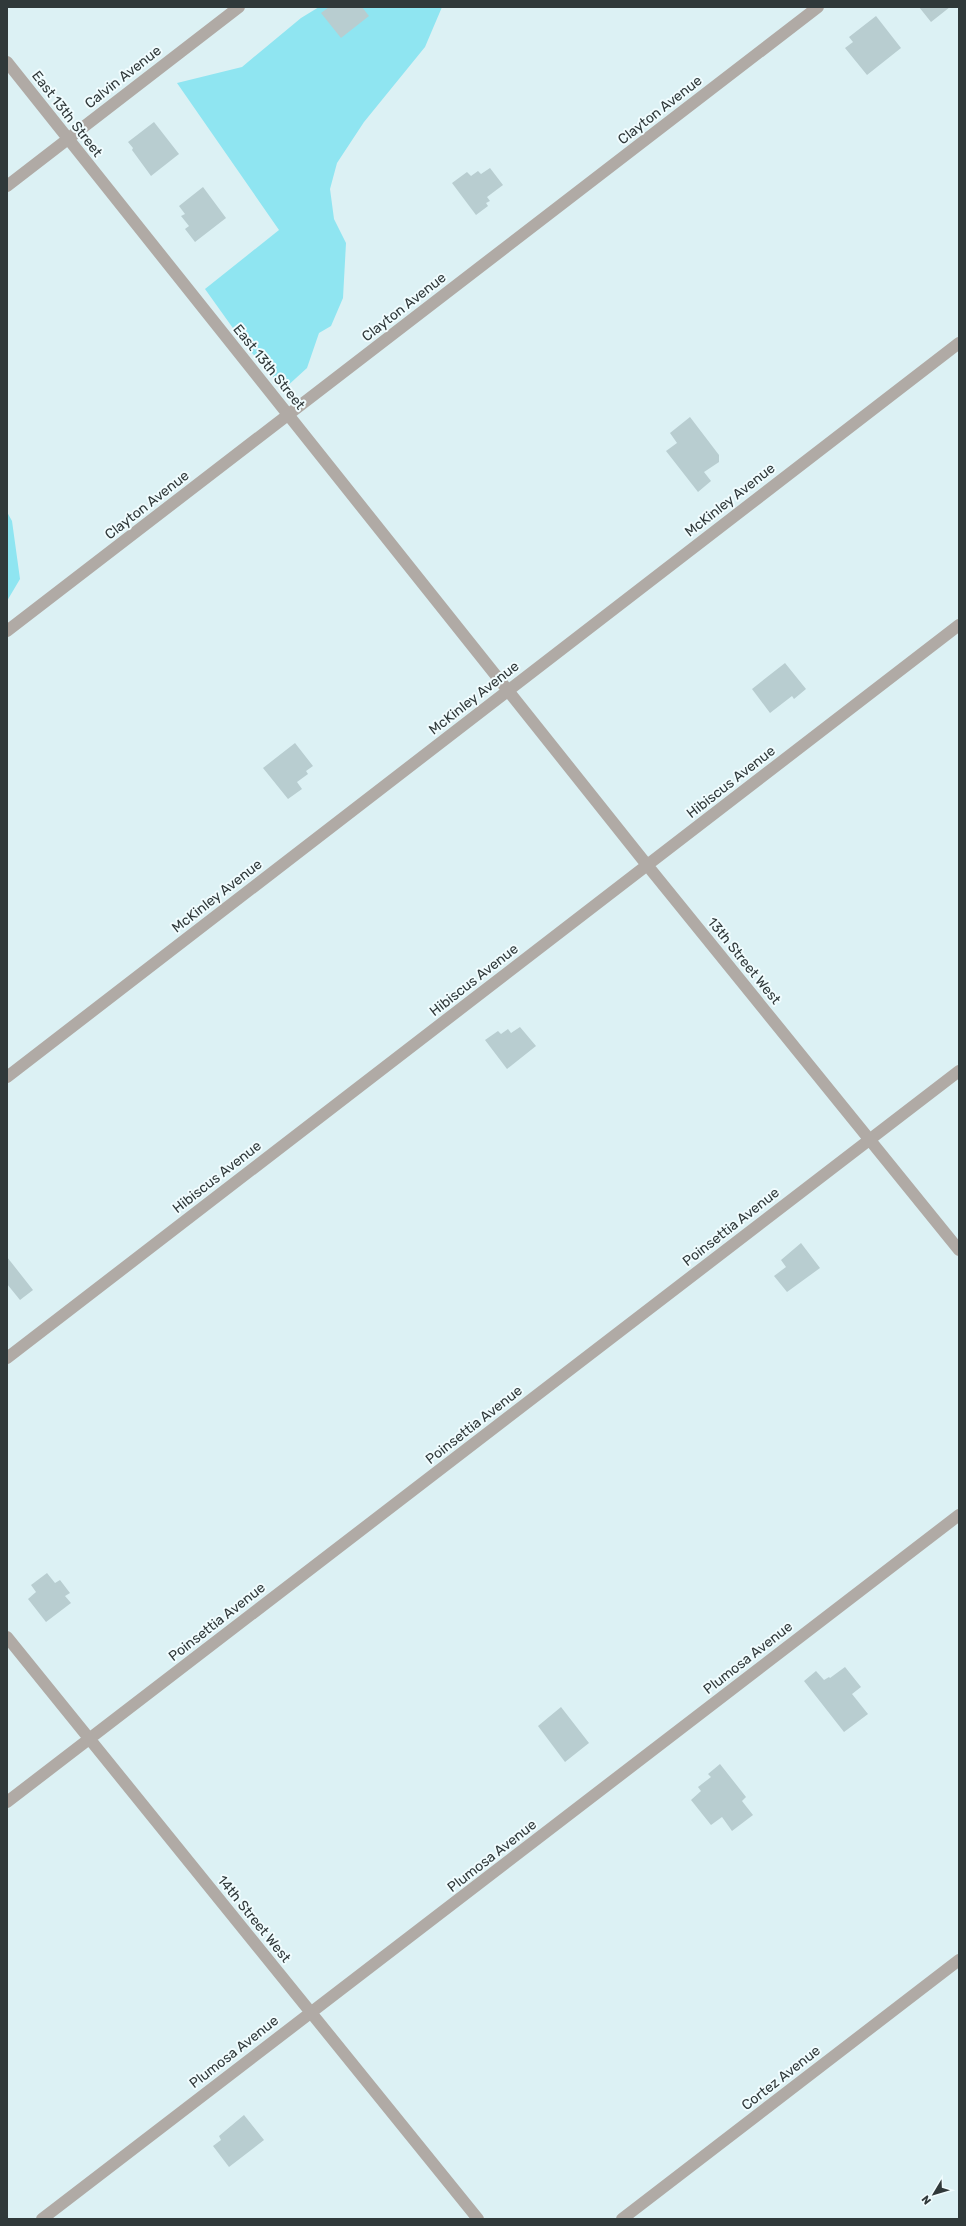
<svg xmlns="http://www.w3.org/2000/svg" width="966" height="2226" font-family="Rubik,sans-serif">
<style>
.green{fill:#8fe5f1}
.building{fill:#b8cdd0}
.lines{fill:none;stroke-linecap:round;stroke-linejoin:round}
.street{stroke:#b0aaa5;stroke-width:12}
.labels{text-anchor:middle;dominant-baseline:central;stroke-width:4;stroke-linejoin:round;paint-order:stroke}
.street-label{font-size:14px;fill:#30393a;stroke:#f0fcfe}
</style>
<rect width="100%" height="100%" fill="#dcf1f4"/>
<path class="green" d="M319,7h123l-17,40 -61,75 -27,41 -7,26 4,30 12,24 -3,55 -12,28 -12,7 -12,35 -23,21 -39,-44 -40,-56 74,-59 -102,-147 65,-16 59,-49z
M7,512l5,9 8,58 -13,22z"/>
<path class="building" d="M329,7h33l7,9 -28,22 -20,-25z
M919,7h31l-19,15z
M876,16l25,32 -34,27 -22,-27 8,-6 -4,-5z
M154,122l25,32 -28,22 -19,-26 1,-2 -5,-6z
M490,168l13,17 -16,12 3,4 -4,2 2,3 -12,9 -24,-32 15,-11 4,4 7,-5 3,3z
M203,187l23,31 -31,24 -10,-13 4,-3 -8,-10 4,-2 -6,-8z
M690,417l29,38v7l-15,10 7,9 -13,11 -32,-41 11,-8 -7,-10z
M785,663l21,26 -12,10 -2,-3 -22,17 -18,-24z
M295,743l18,23 -7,5 2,3 -11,8 5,7 -14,10 -25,-31z
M520,1027l16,19 -29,23 -22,-29 13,-9 3,3 7,-5 3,4z
M801,1243l19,25 -33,24 -13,-16 12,-9 -5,-7z
M7,1257l26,33 -13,10 -13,-16z
M47,1573l8,10 5,-3 10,13 -5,3 6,7 -25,19 -18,-23 8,-7 -5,-7z
M845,1667l16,20 -9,7 16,20 -24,18 -40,-51 12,-10 8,9 5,-3 1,1z
M561,1707l28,36 -24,19 -27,-36z
M720,1764l26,33 -4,4 11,14 -21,16 -10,-14 -11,8 -20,-25 10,-9 -3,-4 13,-10 -3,-3z
M244,2115l20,25 -35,27 -16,-21 8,-6 -2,-4z"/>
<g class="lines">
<path class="street" d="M7,62l640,803 312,385
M7,186l232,-179
M7,631l811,-624
M7,1077l952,-734
M7,1358l952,-733
M7,1637l471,582
M7,1802l952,-731
M42,2219l917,-704
M622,2219l337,-259"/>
</g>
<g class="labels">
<g class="street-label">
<text transform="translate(123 77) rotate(-38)">Calvin Avenue</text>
<text transform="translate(660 110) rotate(-38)">Clayton Avenue</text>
<text transform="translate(67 114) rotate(52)">East 13th Street</text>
<text transform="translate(404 307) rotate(-38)">Clayton Avenue</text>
<text transform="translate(269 367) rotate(51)">East 13th Street</text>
<text transform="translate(730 500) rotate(-38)">McKinley Avenue</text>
<text transform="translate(147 505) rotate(-38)">Clayton Avenue</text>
<text transform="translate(474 698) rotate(-38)">McKinley Avenue</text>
<text transform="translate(731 782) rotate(-38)">Hibiscus Avenue</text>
<text transform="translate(217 896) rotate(-38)">McKinley Avenue</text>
<text transform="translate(744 961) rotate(51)">13th Street West</text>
<text transform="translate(474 980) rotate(-38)">Hibiscus Avenue</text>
<text transform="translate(217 1177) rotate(-38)">Hibiscus Avenue</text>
<text transform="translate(731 1227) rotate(-38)">Poinsettia Avenue</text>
<text transform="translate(474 1425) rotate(-38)">Poinsettia Avenue</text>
<text transform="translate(217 1622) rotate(-38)">Poinsettia Avenue</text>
<text transform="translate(748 1658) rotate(-38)">Plumosa Avenue</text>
<text transform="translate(492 1856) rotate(-38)">Plumosa Avenue</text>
<text transform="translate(254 1919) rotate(51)">14th Street West</text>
<text transform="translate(234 2052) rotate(-38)">Plumosa Avenue</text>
<text transform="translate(781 2078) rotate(-38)">Cortez Avenue</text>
</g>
</g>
<rect width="966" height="2226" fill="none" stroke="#30393a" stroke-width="16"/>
<g transform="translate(934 2194) rotate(232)" stroke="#f0fcfe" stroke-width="3" paint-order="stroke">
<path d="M0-3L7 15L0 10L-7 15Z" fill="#30393a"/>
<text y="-6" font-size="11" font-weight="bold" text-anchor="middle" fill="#30393a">N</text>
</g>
</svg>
